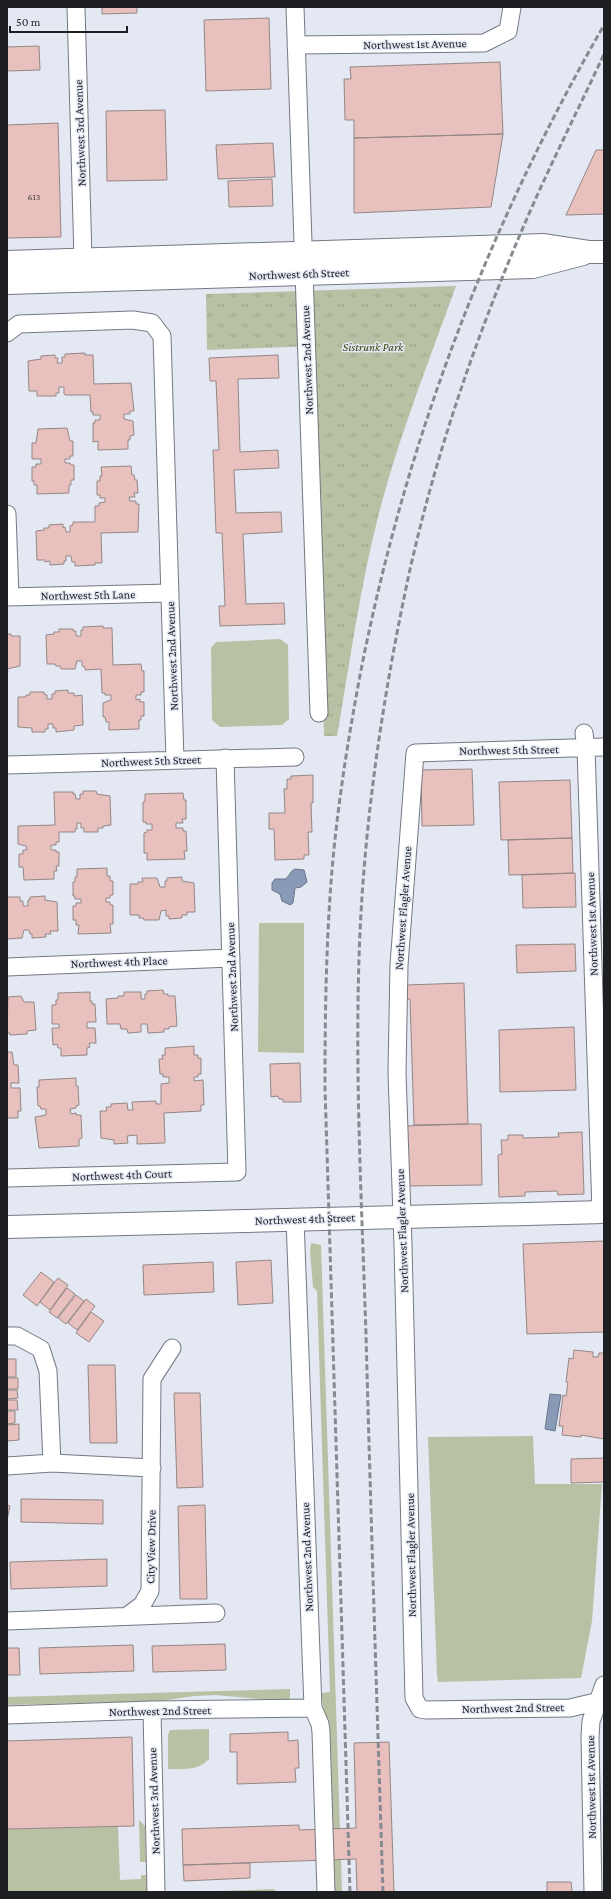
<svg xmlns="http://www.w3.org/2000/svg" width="611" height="1899" font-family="'Crimson Pro',serif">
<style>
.grass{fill:#b8c1a3}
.park{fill:url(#park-tufts)}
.water{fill:#899ab6;stroke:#69758a}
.building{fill:#e8c0be;stroke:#948786}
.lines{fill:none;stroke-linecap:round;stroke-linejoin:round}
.street-casing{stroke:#747982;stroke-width:19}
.secondary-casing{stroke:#747982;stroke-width:24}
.street{stroke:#fff;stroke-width:17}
.secondary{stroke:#fff;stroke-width:22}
.rail{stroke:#868a91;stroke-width:3;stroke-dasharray:6 3;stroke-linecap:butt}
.labels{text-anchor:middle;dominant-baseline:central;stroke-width:3;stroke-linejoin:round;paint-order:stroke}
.number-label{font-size:10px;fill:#504749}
.street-label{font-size:12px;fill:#1d1f22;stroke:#e3e8f3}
.park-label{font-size:12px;font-style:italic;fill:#35410b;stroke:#e3e8f3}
</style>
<defs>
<pattern id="park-tufts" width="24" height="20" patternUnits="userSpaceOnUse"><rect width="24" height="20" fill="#b8c1a3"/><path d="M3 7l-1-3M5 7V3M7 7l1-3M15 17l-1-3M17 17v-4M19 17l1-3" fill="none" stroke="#9ea58c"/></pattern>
</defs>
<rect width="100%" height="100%" fill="#e3e8f3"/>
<path class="grass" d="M280,639l8,6 1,74 -7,6 -62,2 -8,-7 -1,-72 5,-6z
M259,923h45v130l-46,-1z
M311,1243l10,2 21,647h-8l-4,-167 -6,-15 -3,-17 9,-1 -13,-401 -4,-4 -3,-36z
M533,1436l2,48h67l-10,137 -11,57 -143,4 -1,-7 -9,-238z
M290,1689v11h-20l-54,-5 -22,1 -33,5 -154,4v-8z
M209,1729v30c-11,12 -26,10 -41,10v-34l2,-5z
M139,1820l6,6 1,36h-6z
M118,1826l2,54 21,-1v-4h6v17h-140v-63z
M273,1889l4,3h-58l3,-1z"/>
<path class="park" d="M456,286c-27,75 -57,150 -77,227 -19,73 -29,149 -42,223h-13l-9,-390 -108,4 -1,-56z"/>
<path class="water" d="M295,869l9,1 3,12 -6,5 -6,1 -2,15 -3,2 -8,-4 -2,-7 -8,-4v-7l3,-4h11l6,-8z
M550,1394l11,1 -6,36 -10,-2z"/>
<path class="building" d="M102,7h35v6l-35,1z
M269,18l2,71 -65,2 -2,-71z
M39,46l1,24 -33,1v-24z
M500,62l3,72 -149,4v-18h-9l-1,-41h7l-1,-12z
M165,110l2,70 -60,1 -1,-70z
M58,123l3,114 -54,1v-113z
M503,134l-12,73 -137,6v-75z
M273,143l2,34 -57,2 -2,-34z
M596,150h8v64l-38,1z
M272,179l1,27 -44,1 -1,-26z
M85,353v2h8l1,29 37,-1 3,28h-4v3h-6v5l9,2 1,14 -4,1v4h-2v9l-30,1v-9l-5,1v-19h2v-3h5v-5h-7v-3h-2l-1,-17h-24l-2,-1v-7h-5v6h-3v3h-19v-5h-8l-1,-30 13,-2v-3l14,-1v3h3l-1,5h5v-6h3v-3z
M278,355l1,23 -41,1 2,73 38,-2 1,18 -45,2 2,43 45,-1 1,20 -39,2 3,70 38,-1 1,21 -65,2 -1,-20h6l-3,-73h-6l-3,-83h6l-3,-69h-6l-1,-23z
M67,428l3,13h3v15h-3v3h-5v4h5l1,2h3v15h-3v5h-2v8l-32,1v-9h-3v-4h-2v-14h4v-3h5v-5h-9v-16h4l2,-14z
M131,466l1,9h2l1,5h2l1,13h-4l1,4h-6l1,4h6v3h3l-1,28 -37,1 1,30h-7v2l-20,1v-4h-3l-1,-6h-5v5h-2v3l-14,1v-4l-5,1v-2h-8l-1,-29 8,-1v-2h5v-3l14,-1v4l2,-1 1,5h4v-6l3,-1v-3h22v-16h4v-3l6,-1v-4h-5v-3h-3v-14h3v-5h2l-1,-9z
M103,626v2h9l1,37 28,-1 1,7h2v21h-3v3h-5v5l4,-1v3h4v14h-3v4h-2v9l-30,1v-8h-3l-1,-5h-2v-14l8,-3v-5h-6v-2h-3l-1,-24 -16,1v-3l-3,-1v-5h-5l-2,8h-14l-1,-3h-4l-1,-2h-8l-1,-29 8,-1v-2h5v-3h14v2h3v5h5v-6h2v-3z
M7,634h4v2h9v30l-13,3 1,3h-1z
M68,690v3h6v3l8,-1 1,30 -9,1v4l-18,2v-4h-3v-4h-5v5h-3v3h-13v-4l-14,-1v-30h8v-2h4v-3h14v2l3,1v4h5v-5h3v-3z
M472,769l2,56 -52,1 -1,-56z
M313,775v28h-2l1,29h-4l1,23h-5v4l-29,1 -1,-31h-5v-16h16l-1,-24h3v-10h4v-3z
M570,780l2,58 -71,2 -2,-58z
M83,791h13l1,3 13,2 1,29 -8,1v2h-5v4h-14v-4h-3v-5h-4v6h-2v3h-16v10h-3v3h-5v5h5v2h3v14h-3l1,5h-3v8l-30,1 -1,-13h-4v-13h4v-4h4l-1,-4 -8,-2v-18l37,-1 -1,-33h19v2h2l1,5h4v-5h3z
M183,793l1,7h2v19h-4l1,4h-7v5h7v3h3l1,20h-3l1,8 -38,1v-7h-3v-20l3,-1v-2h5v-6h-6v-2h-3v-20h2v-8z
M572,838l1,35 -64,2 -1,-35z
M107,868v8h3v5h3v14h-3v3h-4v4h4v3h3v19h-3l1,9 -33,1 1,-9h-3v-5h-3v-14h3v-3h5v-4h-6v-3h-2v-14h2v-5h2v-8z
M575,873l1,34 -53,1 -1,-33z
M182,877v4l12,2 1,29h-8v3h-5v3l-13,1v-3h-3v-6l-5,1 -2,9h-15l-1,-2h-4v-3h-9v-31h8v-2h5l-1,-4h15l3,9h5v-6h2v-3z
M45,896v4l12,2 1,29h-8l1,3h-6l1,3 -14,1v-4h-2l-1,-4h-5l-2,8 -15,1v-42h13v4h3v5h5v-6h2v-3z
M575,944l1,27 -59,2 -1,-28z
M464,983l4,141 -54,1 -4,-126h-4v-14z
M163,990l1,4h4v2h7l2,30 -8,1v2h-5v3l-16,1 -1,-9h-6v8l-13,1 -1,-4h-6l-1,-5h-13l-1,-25 12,-1v-2h6v-4h17v7h4v-5h2v-3z
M90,992v9h2v3h3l1,18h-9v6h8l1,15h-7l1,4 -3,1v7l-26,1v-8h-3l-1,-4 -4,1 -1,-17h7v-4h-7v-19h4v-5h2v-7z
M21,996l3,6h10l2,28 -9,1v3l-17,1v-2h-3l1,-36z
M574,1027l2,63 -76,2 -1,-62z
M194,1046v9h4v3h3v16h-3v3h-4v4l9,-1 1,25h-3v6l-37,2 1,30 -28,1v-9l-10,1 1,7 -14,1v-4l-13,-2 -1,-27h7l-1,-4h5v-3l16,-1 1,7h5l-1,-8 24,-1v3h5v-20l8,-1v-6h-6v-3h-3l-1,-15h4l-1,-4h3v-7z
M7,1052h5l2,13h4l1,18h-8v5h9l1,23h-3v7h-11z
M300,1063l1,39h-18v-3h-4l-1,-3 -7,1 -1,-33z
M76,1078v8h2l1,19 -3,1v2l-6,1 1,5 5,-1v2h5l1,23 -3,1v7l-40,2 -4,-31 11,-2v-6h-5l-1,-3h-2l-1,-19h2v-7z
M468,1124h13l1,61 -76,1 -1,-60z
M582,1132l2,62 -26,1 -1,-4 -32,1v4l-26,1 -1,-42 4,-1 -1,-14h7v-5h15v3l36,-1 -1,-4z
M604,1241v91l-77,2 -4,-90z
M271,1260l2,43 -35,2 -2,-43z
M213,1262l1,30 -70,3 -1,-30z
M41,1272l13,10 -17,24 -14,-11z
M58,1278l10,7 -18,25 -10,-8z
M67,1288l8,6 -18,24 -8,-6z
M76,1295l8,6 -18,23 -8,-6z
M86,1299l9,7 -18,24 -9,-7z
M91,1312l13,9 -15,21 -13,-9z
M574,1350l19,2v5h5l1,-4h5v86l-23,-4v2l-19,-2 1,-9h-4l4,-31 3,1 2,-13 -2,-1 3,-24 4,1z
M7,1359h9v18h-9z
M88,1365h27l2,78h-27z
M7,1378h11v11h-11z
M7,1390h10l1,8 -11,1z
M174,1393h26l3,94 -26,1z
M7,1400h10l1,10h-11z
M7,1411h8v12l-8,1z
M19,1424v16l-12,1v-16z
M604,1458v24l-33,1v-24z
M21,1499l82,1v24l-82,-2z
M7,1505l3,1 -3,14z
M205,1505l2,94h-27l-2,-93z
M107,1559v27l-96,3 -1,-27z
M225,1644l1,26 -73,2 -1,-26z
M133,1645l1,26 -94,3 -1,-26z
M7,1648h12l1,27h-13z
M288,1732v9l10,-1 1,28h-4l1,14 -59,2v-32h-7v-18z
M132,1737l2,89 -127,3v-88z
M389,1742l5,150h-37l-1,-33 -173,6 -1,-36 117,-4v5l57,-2 -2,-85z
M250,1863v15l-66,3 -1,-16z
M547,1882h24l1,10h-25z"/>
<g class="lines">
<g class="street-casing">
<path id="street" d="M76,7l7,252
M295,7l24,706
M296,45l188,-2 24,-12 4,-24
M7,333l12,-9 114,-4 19,3 10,13 13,424
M7,514l3,83
M7,597l163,-4
M584,733l2,15 15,464
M604,747l-189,6 -16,212 -2,108 6,172 11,453 6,11 6,1 144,-2 34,-8
M7,765l288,-8
M7,967l224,-9
M7,1178l230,-6 -12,-414
M295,1219l18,489 7,16 1,8 5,160
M7,1336h10l24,13 7,22 4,92 -45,3
M52,1463l100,5
M127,1616l15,-11 8,-14 2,-212 20,-31
M7,1621l209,-8
M152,1710l4,182
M7,1715l145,-5 161,-2
M593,1892l-3,-155 1,-16 13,-36"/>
</g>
<g class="secondary-casing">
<path id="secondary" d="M7,262l537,-17 46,7h14
M7,283l526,-16 50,-13
M7,1227l597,-15"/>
</g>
<use href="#street" class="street"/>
<use href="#secondary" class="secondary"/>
<path class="rail" d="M350,1892l-25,-804c0,-73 1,-146 7,-218 6,-69 17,-137 30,-205 46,-229 126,-438 242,-640
M383,1892c-6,-186 -12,-371 -17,-557 -4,-126 -11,-252 -7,-377 4,-129 23,-258 50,-384 27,-122 69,-243 119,-358 24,-55 51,-108 76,-162"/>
</g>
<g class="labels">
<g class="number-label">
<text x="34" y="196">613</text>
</g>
<g class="street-label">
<text transform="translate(415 44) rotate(-1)">Northwest 1st Avenue</text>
<text transform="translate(80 133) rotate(-92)">Northwest 3rd Avenue</text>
<text transform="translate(299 274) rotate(-2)">Northwest 6th Street</text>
<text transform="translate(307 360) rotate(-92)">Northwest 2nd Avenue</text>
<text transform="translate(88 595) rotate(-1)">Northwest 5th Lane</text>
<text transform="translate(172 656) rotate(-92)">Northwest 2nd Avenue</text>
<text transform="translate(509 750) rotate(-1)">Northwest 5th Street</text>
<text transform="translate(151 761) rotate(-2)">Northwest 5th Street</text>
<text transform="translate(403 908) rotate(-86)">Northwest Flagler Avenue</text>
<text transform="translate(592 924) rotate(-92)">Northwest 1st Avenue</text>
<text transform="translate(119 962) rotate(-2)">Northwest 4th Place</text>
<text transform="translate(232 977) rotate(-92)">Northwest 2nd Avenue</text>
<text transform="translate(122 1175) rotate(-2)">Northwest 4th Court</text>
<text transform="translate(305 1219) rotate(-2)">Northwest 4th Street</text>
<text transform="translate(402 1231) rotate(-92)">Northwest Flagler Avenue</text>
<text transform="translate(151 1547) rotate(-89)">City View Drive</text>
<text transform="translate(411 1555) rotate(-91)">Northwest Flagler Avenue</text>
<text transform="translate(307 1557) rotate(-92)">Northwest 2nd Avenue</text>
<text transform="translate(513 1708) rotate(-1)">Northwest 2nd Street</text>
<text transform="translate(160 1711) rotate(-1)">Northwest 2nd Street</text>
<text transform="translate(591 1787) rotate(-91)">Northwest 1st Avenue</text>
<text transform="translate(154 1801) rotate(-92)">Northwest 3rd Avenue</text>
</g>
<g class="park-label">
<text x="373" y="347">Sistrunk Park</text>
</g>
</g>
<rect width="611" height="1899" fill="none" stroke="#1d1f22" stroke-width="16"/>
<path d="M10 26v6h117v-6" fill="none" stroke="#1d1f22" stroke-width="2"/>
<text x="16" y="26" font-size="12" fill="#1d1f22" stroke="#e3e8f3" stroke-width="3" paint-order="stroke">50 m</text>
</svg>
